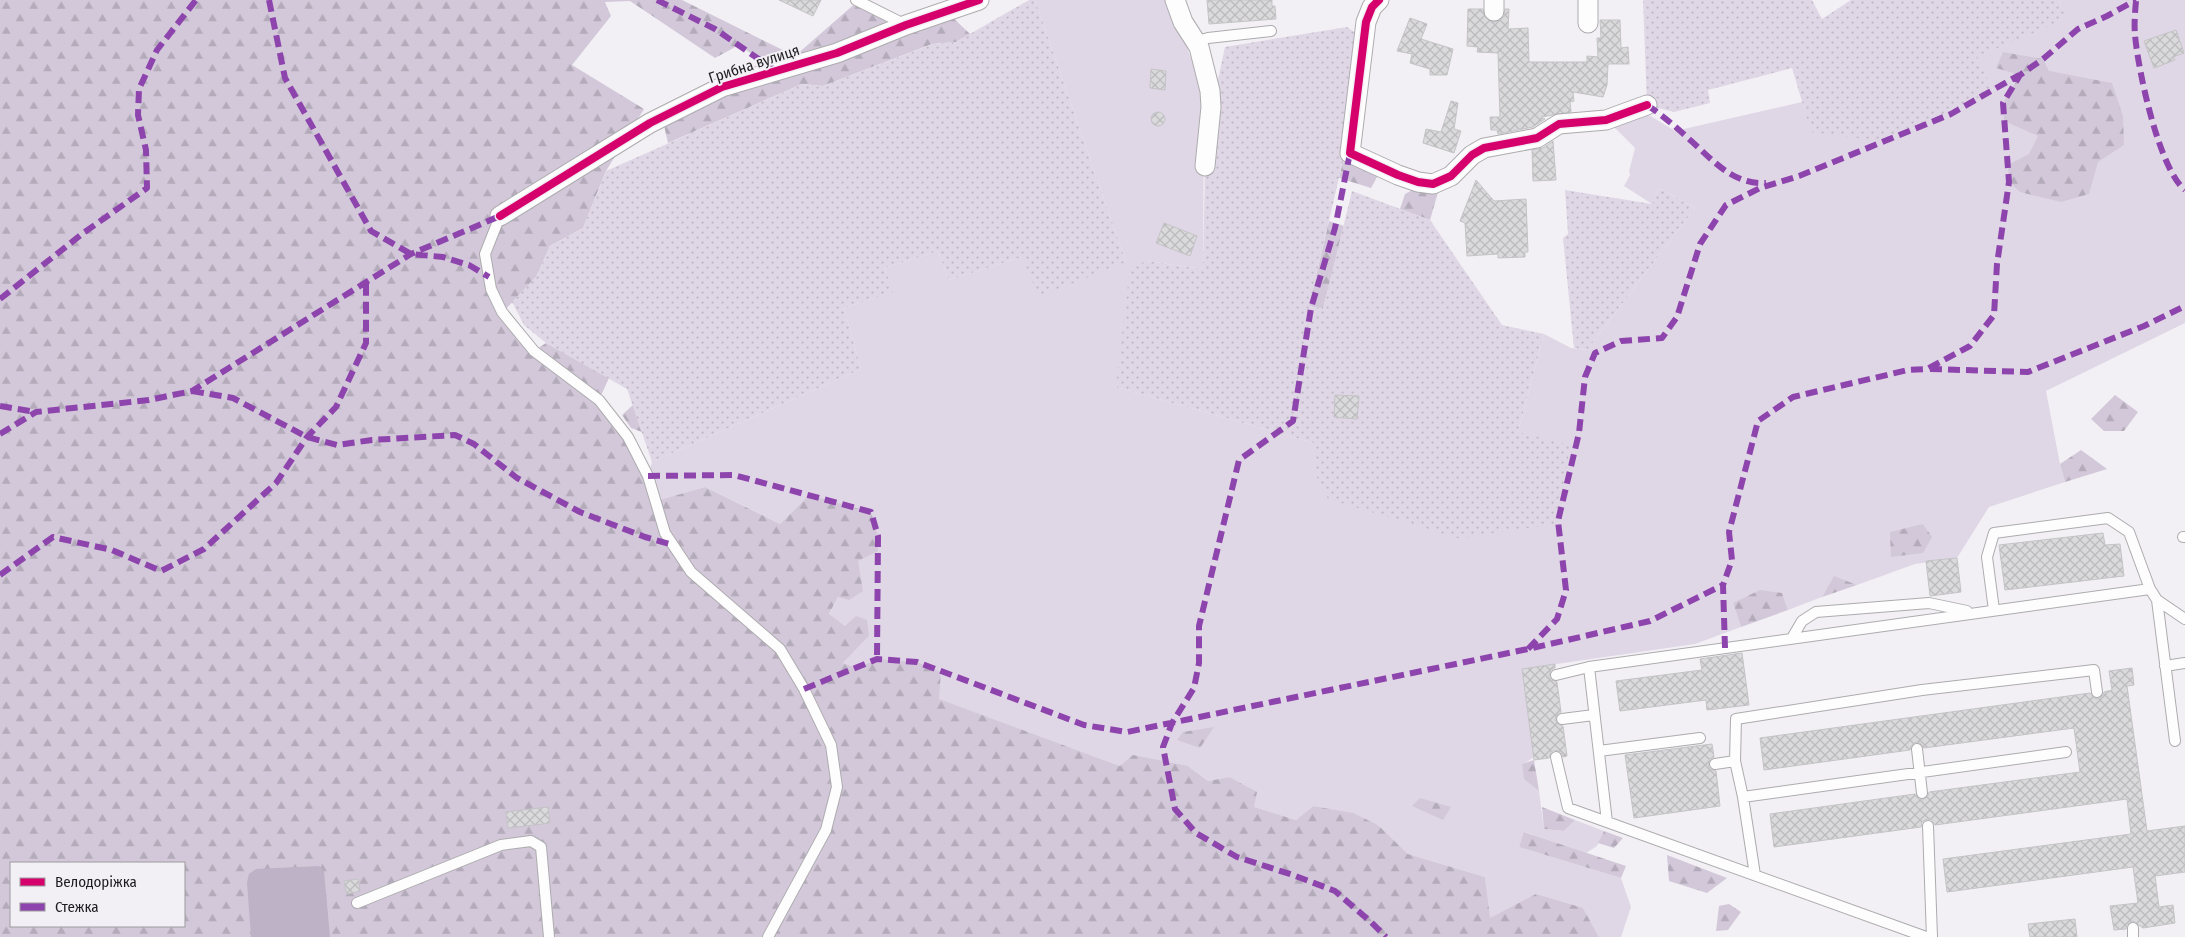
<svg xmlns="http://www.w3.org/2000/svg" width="2185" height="937" font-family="'Fira Sans Condensed',sans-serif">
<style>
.grass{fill:#e0d7e6}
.forest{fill:url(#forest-firs);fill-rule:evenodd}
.park{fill:url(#park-dots)}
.water{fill:#beb2c6}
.building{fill:url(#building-cross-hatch);stroke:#c4c3c6}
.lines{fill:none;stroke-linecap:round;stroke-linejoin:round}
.service-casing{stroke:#adabae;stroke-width:12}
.minor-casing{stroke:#adabae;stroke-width:21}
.service{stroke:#fdfdfd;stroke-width:10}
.minor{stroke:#fdfdfd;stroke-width:19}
.quiet{stroke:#8e44ad;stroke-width:6;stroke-dasharray:12 6;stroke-linecap:butt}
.cycleway-casing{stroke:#f2eff5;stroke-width:11}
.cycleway{stroke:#d6006c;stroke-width:8}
.labels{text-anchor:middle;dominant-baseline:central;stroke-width:4;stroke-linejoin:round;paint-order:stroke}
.street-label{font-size:15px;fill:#1d1c1e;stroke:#f2eff5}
</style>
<defs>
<pattern id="forest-firs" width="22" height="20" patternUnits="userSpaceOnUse" patternTransform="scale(1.25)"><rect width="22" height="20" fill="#d2c8d9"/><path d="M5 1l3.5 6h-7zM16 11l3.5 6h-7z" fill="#b4abba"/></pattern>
<pattern id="park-dots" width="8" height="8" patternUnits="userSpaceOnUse" patternTransform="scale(1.25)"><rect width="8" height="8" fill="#e0d7e6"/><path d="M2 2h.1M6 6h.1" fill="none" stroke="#c0b8c5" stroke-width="1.8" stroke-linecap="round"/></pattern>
<pattern id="building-cross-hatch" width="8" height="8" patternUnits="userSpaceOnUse" patternTransform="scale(1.25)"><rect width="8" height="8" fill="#dad9dc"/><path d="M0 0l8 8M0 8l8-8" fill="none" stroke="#bbbabc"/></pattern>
</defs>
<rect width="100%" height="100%" fill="#f2f0f4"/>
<path class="grass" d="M1035,0h144l-8,4 33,90 -1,175 -56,-8 -31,126 198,56v28l204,-39 26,-98 27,14 16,2 108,-142 -36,-20 -7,16 -28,-18 6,-11 -1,-4 6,-23 -21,-21 30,-15 31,19 127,-29 10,30 181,-42 -17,-33 89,-38 -6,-19h126v323l-139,68 14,73 5,18 -76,25 -32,51 -42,6 -58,21 -23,-8 -12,20 -34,13 -6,-17 -49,10 8,24 -46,17 -173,25 12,88 -12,8 5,16 12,10 5,38 20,2 11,-11 29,11 -7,15 -11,7 -61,-21 -6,15 102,31 10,29 -10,30h-22l-16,-29 -94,11 -4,-42 -77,-23 -30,-29 -65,-19 -17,14 -43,-13 -24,-30 -21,4 -20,-15h-68l-182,-67 3,-27 -64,-13 -20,9 -14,-5 26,-27 -24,-10 -16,-11 9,-18 -29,-102 -29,29 -75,-37 -49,15 -8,-26 4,-14 209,-93 -17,-61 48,-16 -7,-24 53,-17 11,29 73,-23 104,5z"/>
<path class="forest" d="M0,0h682l113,56 63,-55 27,13 1,18 61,-20 23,22 -14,8 -24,2 -109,42 -21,-2 -134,59 -6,-26 114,-46 -37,-26 -24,13 -85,-57 -25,1 6,14 -39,49 72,44 -38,62 -23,57 -33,18 -14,31 -33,35 31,39 12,-8 63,35 -10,22 29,37 25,65 52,-15 75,37 29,-29 62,17 7,24v15l-20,10 5,30 -14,9 -11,-3 -9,17 16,12 11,-10 11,4 2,16 -26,27 14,5 20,-9 40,3 24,10 -2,27 181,67 13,-11 55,11 20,15 21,-4 28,15 -3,15 42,13 17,-14 40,7 25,12 30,29 77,23 5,41 46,-24 47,14 16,29h-1599zM11,863h173v63h-173z
M2003,52l40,7 6,12 63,12 11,33 1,29 -26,17 -9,32 -28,8 -41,-10 -11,-10 -1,-17 21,-11 9,-18 -34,-15 -1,-18 17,-28 -24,-7z
M1350,153l32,15 -11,20 -32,-10 3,-13z
M1441,182l-11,38 -30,-11 5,-15 19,-10z
M1329,221l15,5 -21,83 -14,-3z
M2115,395l23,17 -14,19h-20l-13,-12z
M633,405l9,27 -11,-4 -9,-13z
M2081,450l26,19 -42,13 -5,-18z
M1923,524l9,13 -9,16 -32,4 -1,-25z
M1834,576l23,9 -35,12z
M1760,590l22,3 6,17 -47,17 -8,-24z
M1214,727l-14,21 -23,-8 6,-8z
M1534,760l5,31 -15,-12 -2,-15z
M1420,798l31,9 -8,13 -31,-14z
M1542,807l33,13 -11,11 -20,-2z
M1604,831l19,7 -9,10 -16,-5z
M1524,832l102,34 -5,12 -102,-31z
M1667,855l60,23 -20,15 -38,-12z
M1729,904l12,8 -13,18 -12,1 3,-25z"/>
<path class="park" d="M1029,0h6l91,262 -87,35 -17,-40 -73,23 -11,-29 -53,17 8,24 -49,16 17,61 -209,93 -25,-73 -81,-46 -22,-18 -12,-23 24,-25 14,-31 33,-18 23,-57 196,-87 21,2 110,-42 23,-2z
M1643,0h169l10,19 29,-19h208l7,19 -89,38 16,33 -73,39 -39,12 -70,-9 -19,-64 -84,22 2,13 -36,9 -27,-7z
M1347,27l16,11 -13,108 -8,19 -33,141 14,3 29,-118 78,29 72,105 42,9 -26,98 52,13 -11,79 -102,14 -129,-39 -14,-28v-28l-198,-56 14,-120 17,-6 56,8 2,-103 6,-53 14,-66z
M1659,188l36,20 -108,142 -13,-2 -11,-110 5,-4 -3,-44 87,14z"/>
<path class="water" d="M319,866l5,5 6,66h-79l-4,-55 2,-8 7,-5z"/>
<path class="building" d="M779,0h42l-8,16z
M1207,0h65v6h3l1,13 -67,5z
M1468,9h15l2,8 9,5 6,-2 4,-4 1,-7h4l-1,20 20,-1 1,34h58v-6l11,1 -1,-19h4l-1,-18h20l1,28 7,-1 1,17h-21l-1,21 -4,12 -30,-5 1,9 -4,1 1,10 -30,5 4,2 -12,8 -35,7 -1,-4h-6l-1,-13h10l-2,-64 -21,-1 1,-5 -11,-1z
M1410,18l17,6 -6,15 32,10 -6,26h-17v-6l-20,-6 2,-9 -15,-3z
M2176,30l8,23 -11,4 2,3 -21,8 -10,-27z
M1151,69l15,2 -1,19 -15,-2z
M1451,101l7,2 -4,26 7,2 -7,22 -31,-10 3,-14 15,3z
M1151 119a7 7 0 1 1 14 0a7 7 0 1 1-14 0Z
M1553,141l3,39 -23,1 -1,-31 11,-2z
M1476,180l18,21 32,-2 2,53h-3v5l-27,1v-4l-31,2 -2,-33 -5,-2z
M1164,223l33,13 -7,20 -34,-13z
M1335,395l24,1 -2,23 -23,-2z
M2103,533l2,12 15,-1 4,32 -119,14 -6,-45z
M1957,558l4,34 -31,4 -4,-35z
M1742,653l7,52 -42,5 -1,-10 -86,11 -4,-30 86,-11 -2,-11z
M1555,664v4l-4,2 -2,6 2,4 6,2 4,30 -5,4 -1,4 4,5 4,1 4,30 -4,1 -2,-5 -6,-2 -4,2 -2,6 -15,2 -12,-91z
M2132,668l2,17 -7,1 20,145 38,-5v46l-30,4 4,31 14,-2 2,18 -32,5 -10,-7 -6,3 -1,5 -12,1 -4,-24 28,-3 -5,-36 -186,25 -4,-33 188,-25 -4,-35 -192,26 -3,-5 -5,-1 -5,3 -1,5 -147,20 -4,-33 145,-20 4,5 4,1 5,-4 1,-4 151,-20 -6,-44 -150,20 -4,-5 -4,-1 -5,4 -1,4 -146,20 -4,-32 330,-45 4,5 4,1 5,-4 1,-3 8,-2 -3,-19z
M1712,744l2,13 -4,2 -2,6 2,4 6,2 4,35 -86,12 -9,-63z
M548,807l2,16 -42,5 -2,-16z
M358,879l2,12 -13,3 -3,-13z
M2075,919l2,18h-47l-2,-13z"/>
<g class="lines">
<g class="service-casing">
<path id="service" d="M856,0l50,25
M1196,41l12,-3 63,-7
M500,216l-15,38 6,35 11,23 32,39 65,49 29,37 20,39 17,57 26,39 89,77 24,40 27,56 6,42 -11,43 -58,107
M2183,537h2
M2157,600l28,19
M1994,610l-7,-53 7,-24 114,-15 21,14 21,57
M1792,638l10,-17 14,-9 113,-9 38,8
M2165,666l20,-3
M1556,675l33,-8
M1562,719l32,-4
M1917,749l5,44
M1599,751l101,-13
M1556,757l12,51 39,14
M1715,764l20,-3
M1743,797l323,-45
M1928,826l4,111
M1755,875l-12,-78 -8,-36 1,-42 186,-29 172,-20 3,22
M357,903l144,-58 30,-4 10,6 8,90
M1926,937l-319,-115 -18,-155 561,-78 7,11 18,141
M2133,937v-9"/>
</g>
<g class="minor-casing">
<path id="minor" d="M1175,0l8,22 16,25 11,44 1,16 -6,59
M1379,0l-7,7 -6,15 -16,131 48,22 20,7 15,2 18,-8 21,-21 12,-7 53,-10 22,-14 47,-4 41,-15
M1494,0v11
M1588,0v23
M500,216l150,-93 72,-36 115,-34 69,-28 73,-25"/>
</g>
<use href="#service" class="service"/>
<use href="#minor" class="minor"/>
<path class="quiet" d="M269,0l16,78 86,153 40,23 32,3 26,8 20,12
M657,0l58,29 61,42
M2136,1c-1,11 -2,23 -1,34 3,35 24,134 50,155
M1647,105c15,10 28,21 42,34 23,20 43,46 77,44
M1350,153l-15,75 -24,80 -18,113 -54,39 -40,166v37l-5,25 -22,35 -9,24 12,62 21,24 41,24 56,18 42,16 36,31 15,15
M0,299l82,-65 65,-46 -1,-38 -8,-35 1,-26 18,-39 39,-50
M1930,369l98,3 116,-46 41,-20
M192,391l41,7 74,39 30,8 35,-5 83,-5 19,9 43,34 63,34 65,25 28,8
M0,406l36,6
M0,434l36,-22 113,-12 43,-9 219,-137 89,-38
M648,476l86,-1 137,37 7,24 -1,123
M0,575l53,-38 59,13 49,21 43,-22 72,-66 31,-46 29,-30 30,-64v-61
M1725,648l-2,-63 9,-25 -3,-28 29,-111 35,-24 115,-27 19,-1 43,-23 24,-31 3,-51 12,-82 -6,-79 17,-28 23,-16 35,-30 29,-13 29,-16
M1528,649l29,-30 9,-29 -8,-69 21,-88 6,-56 10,-24 26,-12 41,-3 15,-21 23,-73 26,-39 34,-17 39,-12 152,-62 68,-39
M804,689l73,-30 40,3 167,63 43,7 401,-83 122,-28 73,-36"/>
<g class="cycleway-casing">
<path id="cycleway" d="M1379,0l-7,7 -6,15 -16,131 48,22 20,7 15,2 18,-8 21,-21 12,-7 53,-10 22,-14 47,-4 41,-15
M500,216l150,-93 72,-36 115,-34 69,-28 73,-25"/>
</g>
<use href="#cycleway" class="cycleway"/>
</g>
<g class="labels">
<g class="street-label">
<text transform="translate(754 64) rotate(-18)">Грибна вулиця</text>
</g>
</g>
<rect x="10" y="862" width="175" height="65" fill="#f2eff5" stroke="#9d9b9f"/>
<rect x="20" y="878" width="25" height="8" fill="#d6006c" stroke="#9d9b9f"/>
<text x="55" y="887" font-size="15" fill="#1d1c1e">Велодоріжка</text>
<rect x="20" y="903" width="25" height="8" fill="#8e44ad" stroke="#9d9b9f"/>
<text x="55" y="912" font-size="15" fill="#1d1c1e">Стежка</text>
</svg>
